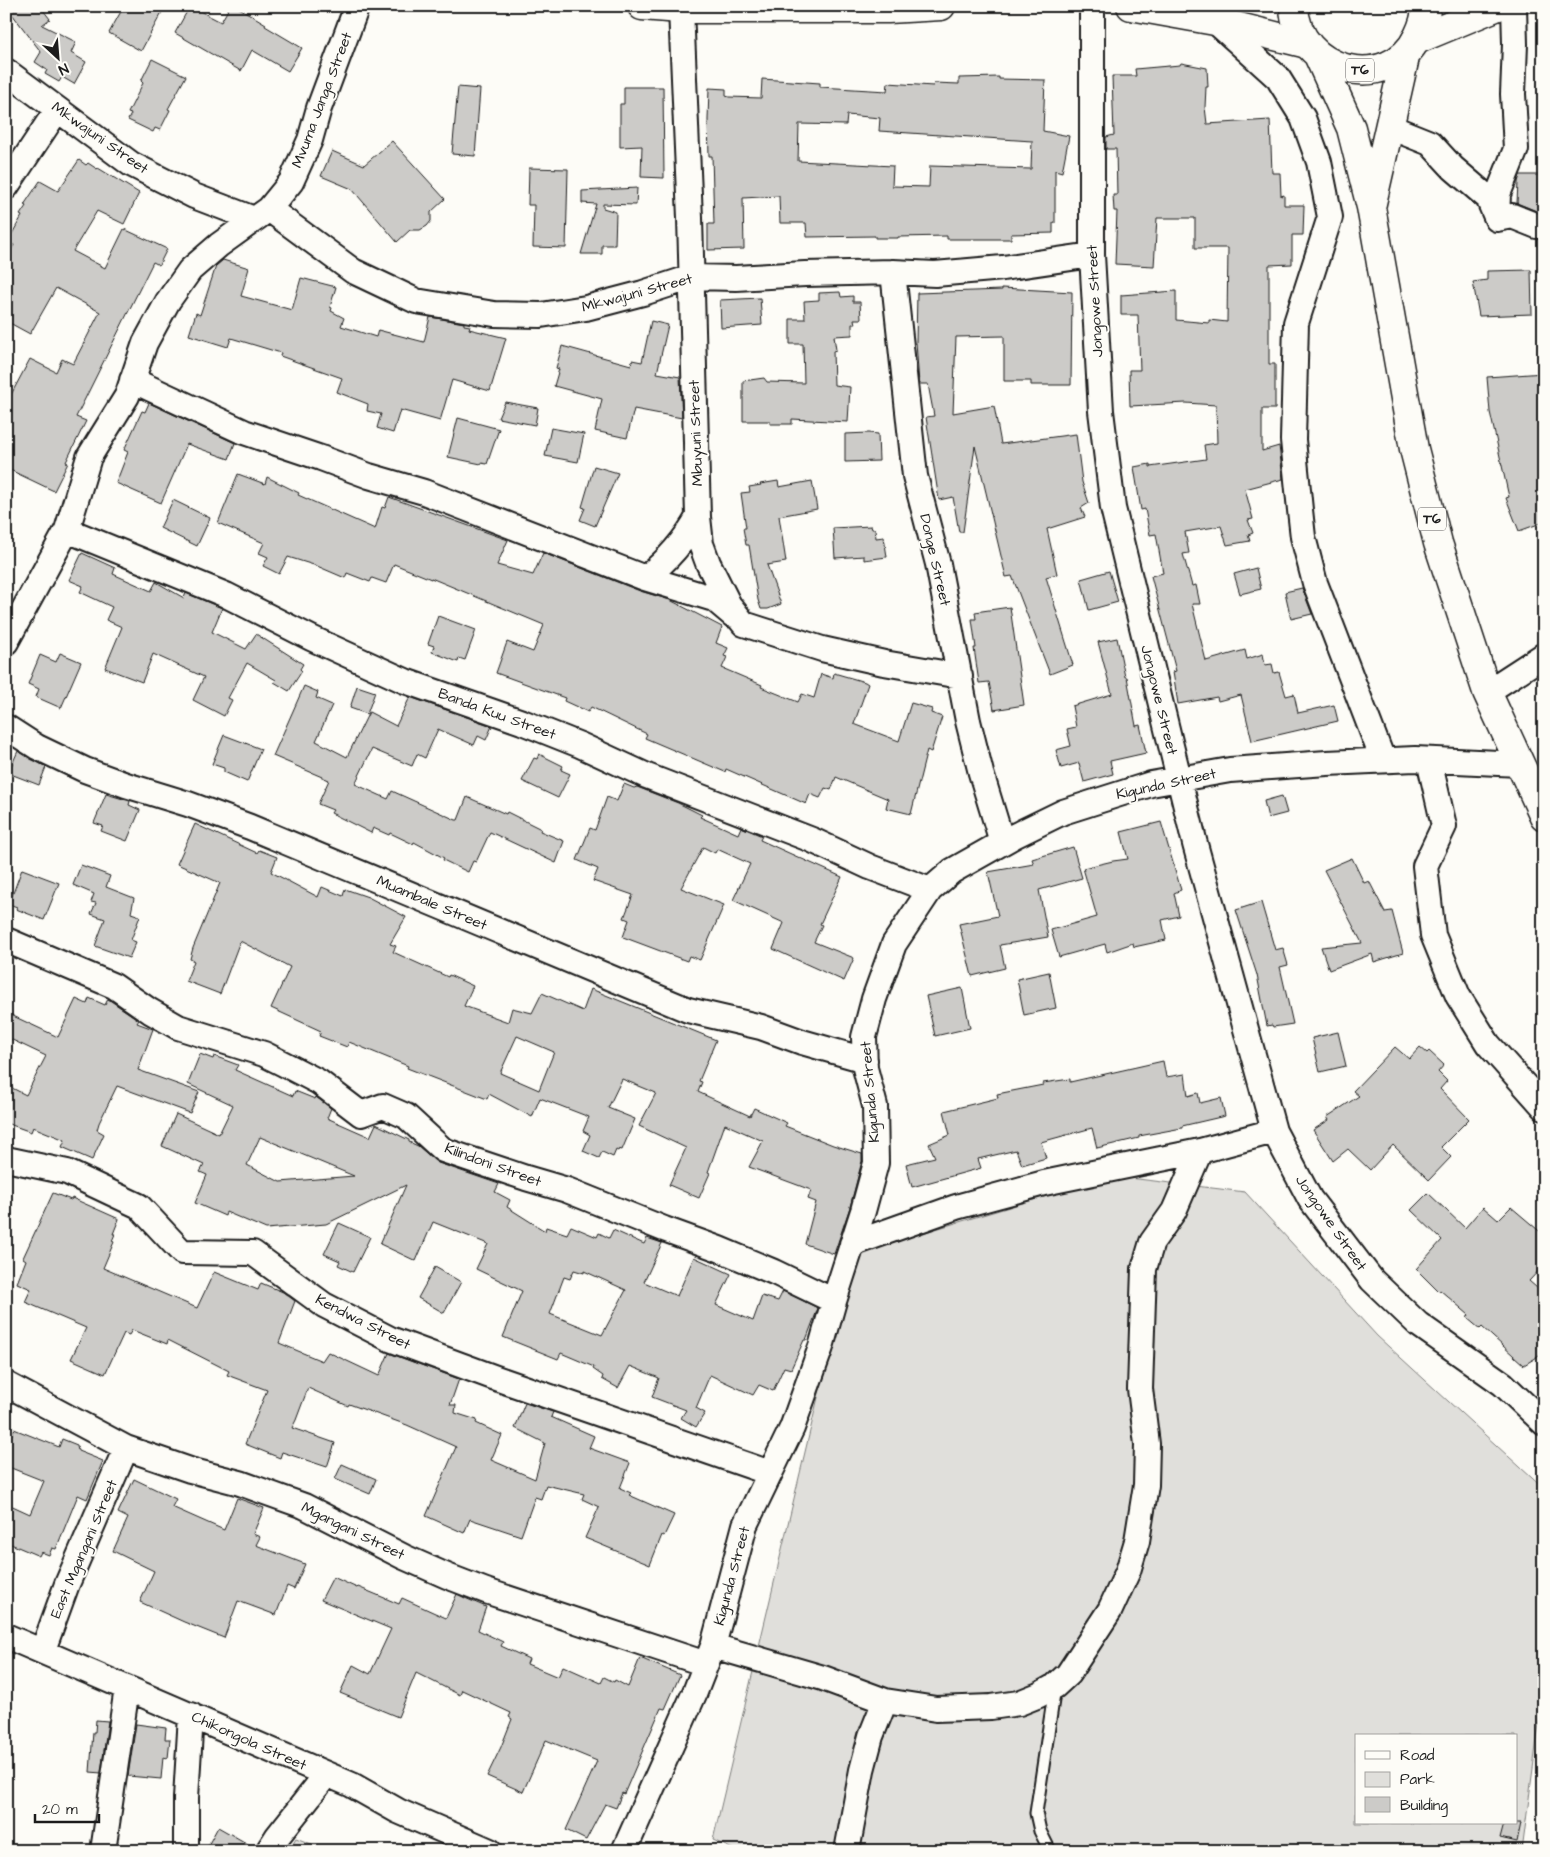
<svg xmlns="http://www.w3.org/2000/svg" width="1550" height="1857" font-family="'Architects Daughter',sans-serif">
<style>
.park{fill:#e0dfdb;stroke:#7e7e7c;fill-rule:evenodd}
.building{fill:#cccbc8;stroke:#1c1c1c;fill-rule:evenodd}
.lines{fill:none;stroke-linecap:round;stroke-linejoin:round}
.lane-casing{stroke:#1c1c1c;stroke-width:15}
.street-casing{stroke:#1c1c1c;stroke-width:28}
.secondary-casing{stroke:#1c1c1c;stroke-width:31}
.primary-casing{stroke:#1c1c1c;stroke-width:31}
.highway-casing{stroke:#1c1c1c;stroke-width:31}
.lane{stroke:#fdfcf7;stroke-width:11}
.street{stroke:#fdfcf7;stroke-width:24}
.secondary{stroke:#fdfcf7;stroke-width:28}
.primary{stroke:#fdfcf7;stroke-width:28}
.highway{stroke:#fdfcf7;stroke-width:28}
.labels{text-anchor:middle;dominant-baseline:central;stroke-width:4;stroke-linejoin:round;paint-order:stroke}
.shield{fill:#fdfcf7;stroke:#605f5e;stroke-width:1}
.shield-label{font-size:14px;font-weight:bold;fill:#1c1c1c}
.street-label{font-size:15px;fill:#1c1c1c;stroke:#fdfcf7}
</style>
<rect width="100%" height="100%" fill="#fdfcf7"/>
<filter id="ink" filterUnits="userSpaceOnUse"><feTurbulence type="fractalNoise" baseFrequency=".02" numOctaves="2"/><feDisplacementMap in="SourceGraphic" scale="10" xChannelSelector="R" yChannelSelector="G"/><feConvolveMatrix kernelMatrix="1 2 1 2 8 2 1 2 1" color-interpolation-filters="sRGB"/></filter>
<g filter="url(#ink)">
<path class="park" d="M1113,1176l132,16 132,144 167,153v197l-22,165h-785l-24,-11 139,-586zM1356,1736h160v87h-160z
M296,1838l33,13h-41z"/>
<path class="building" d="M6,6h34l10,13 -8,6 34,17 -5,11 15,9 -12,22 -12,-7 -3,5 -14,-8 2,-4 -12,-8 6,-10z
M124,6h26l12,6 -21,39 -32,-18z
M190,6l31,16 9,-16h6l30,18 -1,2 37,22 -14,23 -36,-21 -11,21 -66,-38z
M152,59l34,17 -18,33 2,1 -10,20 -5,-2 -2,4 -25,-12 3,-6 -3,-1 15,-30 -2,-2z
M1181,63l26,5 1,19h-2l-1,20 2,17 63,-4 2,53h8l1,23 3,-1v10h20l-1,30h-11v29l-23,1v99h6v45h-13v42l17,-5 4,33 -38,10 8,30 -5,1 5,13 -5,2 2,6 -23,4 -6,-19 -36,6 4,21 -6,1 9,32 4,-1 4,19h-8l14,57 39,-11 2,9 16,-5 2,11 7,-1 2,9 5,-1 7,24 8,-2 4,19 36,-8 4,16 -86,20 -11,-46 -23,6 -1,-4 -39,7 -5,-32 3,-1 -25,-95 12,-3 -7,-39 -6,1 -5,-26 -4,1 -7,-43 16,-3v3l56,-8 -2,-14 13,-2 -1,-38 -30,-2 -56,3 -1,-36h11l-2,-55h-17v-20l55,-4v29l33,3v-3l18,2 1,-74h-33v-30h-38l-3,48 -39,-2 2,-53h-3l-1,-16h4l-1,-46h-10v-12l8,-2 -2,-59h24l-1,-7 45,-4z
M999,77v2l46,1 -2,51 26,5 -7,36 -7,-2v53h-2v10l-42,1v5h-64v-3l-49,1v1h-23v-2l-68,1 -1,-14h-26l-1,-27 -36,2 1,51 -36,1v-26h6l-2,-68h-3l-1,-36 1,-32 17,1v7l3,1 32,1 1,-19 58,4v4l67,4 1,-8 45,3 1,-3 25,1v-6zM847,115l33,3 -1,13 153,10 -1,28 -101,-3 -1,21 -37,-1 1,-20 -95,-5 1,-37 47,1z
M458,87l22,2 -5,67 -23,-2z
M624,87h39l1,91 -23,-1 1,-31 -22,1v-43h4z
M392,141l53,58 -14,13v9l-4,5 -7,4h-10l-13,12 -45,-53 -31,-13 11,-25 32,14z
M79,160l7,5 2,-2 9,6 1,-1 41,25 -15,31 -27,-13 -24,40 32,17 19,-39 43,20 -8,16 -6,-3 -77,155 10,4 -20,41 2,1 -14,28 -48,-23v-64l24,-45 26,13 6,-13 11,5 27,-52 -44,-24 -26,46 -24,-13v-62l8,-14 -6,-4 14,-25 -2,-1 6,-9 -2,-1 16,-24 18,10z
M529,168l39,1 -2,79 -33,-1 1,-42h-6z
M1520,175h24v37h-5l-22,-9 1,-21z
M637,188l-1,17 -33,-1v4l13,4 -1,33h-13v9h-21l15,-50 -14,-1v-12z
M223,260l26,8 -8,28 51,14 9,-32 35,9 -6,20 2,1 -1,3 13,7 -3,8 35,11 2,-7 46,12 6,-25 34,6v2l6,1 -1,3 37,9 -16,53 -38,-11 -12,41 -40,-11 -7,23 -16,-5 4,-14 -14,-3 1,-7 -31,-12 5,-14 -62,-22 1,-3 -50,-15 -3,9 -39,-12 7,-22 4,2 16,-49z
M1531,270l1,44 -53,2 -6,-34 14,-2v-9z
M1002,288l70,4 -1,93h-40v-4h-27v-45l-48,1 -3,76 41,-7 7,38 75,-10 6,48 7,21 -8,5 4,9 -38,12 10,45 -11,3 27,88 -23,9 -38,-98 -6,1 -31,-131 -12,86h-4l-6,-35 -14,3 -13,-83 8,-1 -6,-32h-9l-3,-42 1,-49 85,-3z
M840,292l1,5 12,-1v6h7l1,17h-7l1,5h-3v11l-18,1 2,14 -3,1 1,34 16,2 -2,35 -56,-3v5h-22v-3h-27v-40l21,-3 3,4 37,1 -1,-39h-13v-25h15l-1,-18 15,-1v-7z
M760,298l2,27 -41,3 -1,-28z
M651,321l17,4 -11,48 23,4 2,41 -48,-9 -7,29 -32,-7 7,-32 -48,-13 5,-17 -3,-1 6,-22 69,19 1,-5 10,2z
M1544,373v149l-25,9 -13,-33 3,-1 -19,-85 -3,-35z
M505,402l33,6 -3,17 -37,-7z
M149,403l86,40 -6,16 -42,-15 -26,59 -45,-20 12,-31 -4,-2 18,-39 3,1z
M458,418l41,11 -12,35 -6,-1v1l-33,-7z
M551,428l33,6 -6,28 -33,-6z
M869,433l9,1 1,27 -34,1v-28z
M594,466l24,7 -23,53 -15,-6 5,-12 -3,-1z
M238,474l27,10 2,-7 32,16 -1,2 77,34 7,-22 3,1 4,-11 119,43 -11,25 36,10 10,-22 97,38 30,9 52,27 -6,16 12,5 -4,8 3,1 -5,11 40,17 -1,2 37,15 4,-8 12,4 7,-24 12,4 1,-5 31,9 3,2 -14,40 45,17 12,-38 21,6 -1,4 11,4 -11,35 -4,-2 -16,64 -25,-6 2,-9 -52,-22 -5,13 -6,-2 -5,10 -10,-4 -4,10 -80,-35 -1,3 -80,-34 2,-4 -56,-27 -3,5 -24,-11 1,-3 -69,-25 11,-31 26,10 11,-27 -113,-47v1l-37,-15 -8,19 -14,-5 -2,4 -23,-9 -2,5 -28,-12 -29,-9 -9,17 -16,-8 5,-9 -9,-4 5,-10 -46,-20z
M778,481l1,6 33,-6 5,28 -38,7 7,46 -19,3 14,39 -13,5h-7l-3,-9 -9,-55h-3l-3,-17h3l-5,-35 9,-1 -1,-5 12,-2 -1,-1z
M173,500l37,18 -13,28 -37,-18z
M871,526l1,3h3l1,9 8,-1 3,20 -23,3v-4l-29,2 -2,-30z
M82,553l33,15 -2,6 38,17 5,-9 28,16 2,-5 36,15 -10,24 34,17 10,-15 47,30 -3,5 2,2 -13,20 -15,-9 2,-2 -29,-17 -19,35 4,2 -8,16 -31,-16 11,-23 -51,-23 -11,28 -37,-14 17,-41 -16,-7 6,-13 -32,-15 3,-6 -14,-6z
M1256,568l5,21 -21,5 -6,-20z
M1109,571l9,31 -29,8 -8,-31z
M1302,588l10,26 -21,5 -6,-27z
M1010,607l14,98 -30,5 -5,-28 -10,1 -5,-35h2l-4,-29h4l-1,-7z
M438,616l38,14 -11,30 -6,-2 -1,4 -26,-10 2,-6 -6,-2z
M1117,638l8,39h2l9,49 4,-1 6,28 -36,8 3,13 -29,8 -5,-19 -18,5 -5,-18 15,-4 -4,-17 9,-2 -4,-21 40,-12 -14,-52z
M60,653l21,9 -20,46 -25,-11 3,-8 -11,-5 12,-29 16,7z
M304,686l14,6 -2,6 16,7 -16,36 31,16 22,-45 27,14 14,-29 82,29 -6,14 -8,-4 -4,9 -36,-16 -13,29 -8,-4 -5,12 -40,-17 -17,35 33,15 4,-8 64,29h2l9,-23 39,17 1,-2 34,17 -1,2 24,10 -8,22 -66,-31 -14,30 -3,-1 -5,11 -25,-12 1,-2 -30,-16 -1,2 -23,-11 -1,2 -16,-7 -2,5 -40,-20 2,-3 -15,-6 11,-24 -56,-24z
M357,686l18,6 -8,22 -17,-6z
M224,735l37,14 -14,33 -23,-10v-4l-12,-4z
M18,751l28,16 -7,18 -31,-12z
M539,754l24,12 -2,4 9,4 -12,24 -36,-17 12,-23 3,1z
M624,784l10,4 3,-1 41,16 24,12 -2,2 38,17 3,-7 21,9 -2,4 82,37 -22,47 2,1 -8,17 40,16 -10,23 -71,-32 11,-26 -51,-23 17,-36 -33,-15 -2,4 -12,-6 -22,41 43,17 -24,55 -11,-4 -2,5 -64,-24 6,-17 -5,-2 9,-23 -40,-14 5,-12 -21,-9 13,-32 5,2 12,-33 10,4z
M106,794l24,7 -1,4 11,5 -13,31 -26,-10 2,-5 -9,-3z
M1282,796l5,17 -19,5 -4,-17z
M1161,822l20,68 -7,3 5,23 -17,4 4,20 -32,7 -1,-4 -26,9 -2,-8 -46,13 -8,-27 46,-13 -14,-49 30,-7 15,-2 -7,-27z
M195,824l62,29 2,-3 18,7 -6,15 47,25 4,-10 21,9 2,-7 23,8 38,20 -16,27 6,2 -3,6 55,25 1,-2 24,11 -9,20 44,16 4,-14 20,5 10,-20 41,18 8,-22 125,51 -17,41 3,1 -4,10 52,24 4,-8 33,15 -2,3 48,19 29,9v7l-12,46 -16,47 -29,-10 11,-42 -8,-3 3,-9 -62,-23 14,-26 -38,-17 -17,48 2,1 -11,25 -30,-13 17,-37 -47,-22 17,-33 -34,-14 -14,29 27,11 -13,31 -3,-1 -1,2 -2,-1 -3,7 -11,-5 -3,6 -16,-7 7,-16 -7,-4 6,-14 -49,-19 -8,19 -43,-23 -2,5 -80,-31 1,-2 -59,-24 -2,5 -28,-11 2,-5 -50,-23 19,-41 -50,-26 -20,53 -34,-13 8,-20 -4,-2 3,-11 27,-65 -43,-19zM517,1036l37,16 -15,38 -39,-17z
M1073,847l9,31 -43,12 9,47 -48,8 5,23 -33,8 -13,-52 39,-8 -10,-44 46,-8 -2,-5z
M1352,858l12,25 5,-2 16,31 7,-1 11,42 -29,9 -2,-8 -43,16 -8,-23 41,-4 -38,-73z
M81,865l29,11 -4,11 28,11 -3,15 9,3 -9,24 5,2 -7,16 -34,-12 10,-27 -14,-5 5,-11 -5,-1 3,-8 -21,-9z
M22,869l37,14 -15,37 -28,-11 1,-2 -8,-3z
M1261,902l14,48 8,-2 5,17 -8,2 13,57 -20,3 -1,-2 -5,1 -10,-51 -21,-65z
M1049,972l7,36 -32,7 -7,-36z
M962,988l8,40 -35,8 -9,-40z
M89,998l16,7 3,-6 31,21 -2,3 16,6 -15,41 61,22 -9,21 -73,-27 -18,37 -2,7 7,4 -12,26 -30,-13 3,-7 -32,-13 -2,5 -25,-9v-38l20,10 20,-39 -40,-19v-13l5,-9 47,22 18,-38 11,5z
M1338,1032l8,34 -26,6 -8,-34z
M1395,1047l14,12 11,-12 7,6 2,-2 15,14 -6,7 9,9 -7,8 29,30 -28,28 10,10 -22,23 -36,-35 -23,25 -22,-21 -15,12 -20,-31 16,-10 -2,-3 32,-21 -6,-5z
M200,1054l13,5 1,-3 24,9 -3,5 58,26 2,-5 20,8 1,-2 15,11 -4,10 43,19 6,-13 33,16v2l9,4 20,17 61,21 -4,8 15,8 -3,7 38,24 1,-4 21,7 4,-8 26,11 2,-4 10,5 4,-8 31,14 3,-6 15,5 -18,39 33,14 17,-39 37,17 -15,31 37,16 9,-25 16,5 5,-10 35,17 -12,32h-2l-13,29 -7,-2 -11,24 -14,-6 -6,10 -43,-20 -14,33 9,5 -9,14 -15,-9 5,-8 -34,-13 7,-19 -29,-12 -12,22 -16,-9 1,-3 -10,-7 1,-2 -33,-14 -3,6 -55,-22 19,-46 -46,-22 12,-25 -55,-22 -17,39 -36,-17 26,-59 -80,39 -60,5 -40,-17 -1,4 -30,-13 12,-28 -7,-3 4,-7 -42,-19 14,-32 43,20 14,-29 -45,-21zM260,1137l94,39 -74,6 -33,-17zM574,1270l10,3v-2l42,19 -24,45 -52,-21 14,-37 6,2z
M1163,1061l3,16 19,-3 3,22 10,-3 2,10 21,-5 4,18 -43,10v2l-43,8v2l-42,10 -5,-20 -51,14 5,16 -24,7 -6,-15 -38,9 3,9 -69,19 -6,-23 29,-7 -6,-13 21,-9 -6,-24 54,-13 -1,-4 46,-9v-2l27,-4v3z
M53,1193l18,7 1,-2 47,21 -6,15h2l-3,7 2,1 -11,26 94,40 17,-36 44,18 3,-7 22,9 12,9 -16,42 43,18 6,-9 51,24 10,-23 70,26 -9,26h6l-1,8 22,7 -1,3 26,12 -11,25 44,19 10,-36 -30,-15 10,-25 28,9 -2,5 43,19 -5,12 41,15 -10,25 11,5 -2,2 45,20 -10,21 -2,-1 -12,30 -65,-27 14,-31 -17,-8 2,-5 -38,-9 -5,14 -6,-2 -14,39 -51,-17 -6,14 -38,-17 30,-69 -49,-22 -58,-21 -1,2 -40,-18 -12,32 -4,8 43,15 -8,24 -45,-15 -2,6 -35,-14 22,-54 -40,-15 2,-4 -61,-31 -1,4 -35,-14 -3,5 -5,-2 -19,41 -34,-15 15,-31 -61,-26 6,-13 -14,-6 9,-23 -3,-2z
M1428,1193l37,35 18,-21 15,13 13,-13 33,28v30l-15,16 15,13v59l-20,12 -42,-38 -2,2 -13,-11 2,-3 -29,-25 -1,2 -23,-23 26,-29 -31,-30z
M339,1223l31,14 -17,35 -15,-7 2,-4 -16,-7z
M435,1267l26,15 -17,31 -26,-15z
M14,1429l45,18 3,-8 15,6 1,6 25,10 -16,38 -9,-4 -22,54 -4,-1 -3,7 -8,-3 -2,4 -33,-14v-39l24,11 14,-33 -38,-15v-17z
M342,1464l34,15 -6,15 -35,-15z
M134,1479l42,20 -4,8 52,23 13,-32 27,10 -11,26 7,3 -4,8 49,19 -11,25 -7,-3 -11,29 -38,-14 -14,37 -40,-16 -44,-20 14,-31 -41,-20 15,-33 -10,-5z
M333,1577l24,11 1,-1 41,17 3,-6 44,20 11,-24 8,4 21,9 -8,23 25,12 -2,4 28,13 -2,5 31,13 5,-11 38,17 3,-6 10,5 1,-2 13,7 12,-29 40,17 -15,34 -4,-1 -37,86 -2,-1 -6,15 -11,-4 -19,36 -20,-10 31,-69 -51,-21 -23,52 -36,-16 14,-29 11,-28 -3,-2 2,-4 -49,-23 -2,5 -44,-22 -18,44 -58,-24 13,-28 17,9 21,-45 -70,-29z
M96,1720l12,1 -7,52 -11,-1 3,-40h2z
M136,1724l30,4 -1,11h5l-2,19 -5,-1 -2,22 -33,-3z
M1504,1823h17l-4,19 -17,-4z
M218,1827l37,21 -1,3h-49z"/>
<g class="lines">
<g class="lane-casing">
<path id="lane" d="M1050,1851l-10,-20 -4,-18 19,-126"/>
</g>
<g class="street-casing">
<path id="street" d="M1092,6v249l9,156 12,97 82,336 79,287 36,68 62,81 46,44 85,60 41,39
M681,9l9,209 8,299 3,27 7,19 21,42 15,19 78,25 62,14 76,13
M1215,21l63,57 25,40 16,44 11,55 -34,106 -3,117 7,70 3,27 12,46 68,177
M6,71l125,93 63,32 60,23
M1390,127l40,16 23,25 35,30 9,21 15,-3 25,10h7
M6,187l51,-77
M269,209l84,62 38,18 25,12 78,13 47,1 45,-7 57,-15 49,-16 44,1 69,-4 88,-2 42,2 68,-6 89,-13
M1497,219l1,-25 18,-45 -3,-55 2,-50 -1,-38
M893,272l22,204 23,88 30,157 13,52 21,69
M132,380l112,52 77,26 48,18 55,16 221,86 69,21 19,16
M67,530l159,65 85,43 94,43 117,41 58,23 67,31 165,64 58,27 60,23
M645,578c23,-18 39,-36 53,-61
M6,642l61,-112 22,-73 38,-61 18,-53 23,-42 22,-31 29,-25 50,-36 22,-27 19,-42 9,-32 38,-102
M1487,692l57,-37
M6,727l31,20 48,23 41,15 62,19 62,23 438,183 73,17 41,15 63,18
M1429,760l15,66 -19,40 8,69 25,61 30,48 56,63
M6,940l108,46 36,25 28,16 86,27 20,10 35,18 42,32 22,-8 23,10 37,34 83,28 41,12 97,39 55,20 55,23 60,29
M6,1159l61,13 72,34 43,46 71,1 71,52 66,34 103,38 277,96
M852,1244l104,-37 88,-24 156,-32 74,-20
M6,1384l120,64 64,22 50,13 64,23 100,51 43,19 39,15 220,73
M6,1636l346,149 46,26 92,40
M713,1646l110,32 62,23 51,8 55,-2 28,-4 20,-8 16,-9 13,-12 42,-64 18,-39 9,-30 9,-56 1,-41 -7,-55 4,-120 8,-27 22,-31 26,-60
M43,1650l24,-66 59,-136
M103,1851l24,-163
M186,1851v-53l5,-83
M268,1851l9,-14 49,-62
M624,1851l71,-159 18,-46 32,-121 47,-97 29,-81 13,-46 29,-90 13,-48 -1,-57 -10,-38 -1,-31 10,-38 20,-55 36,-54 22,-19 62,-35 49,-24 88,-28 79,-14 97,-7 88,-4 104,5
M847,1851l15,-81 9,-34 14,-35"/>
</g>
<g class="secondary-casing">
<path id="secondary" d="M1416,40l82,-34"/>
</g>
<g class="primary-casing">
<path id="primary" d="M642,6l39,3h207l53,-3
M1131,6l84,15 92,23"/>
</g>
<g class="highway-casing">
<path id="highway" d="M1294,6c2,66 95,90 124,30 5,-10 8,-19 8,-30
M1318,55l33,73 20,79 43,242 24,94 49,149 57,124
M1372,203l34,-150"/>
</g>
<use href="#lane" class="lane"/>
<use href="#street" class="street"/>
<use href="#secondary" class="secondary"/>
<use href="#primary" class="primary"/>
<use href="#highway" class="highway"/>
</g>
</g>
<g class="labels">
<g class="shield">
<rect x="1346" y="58.5" width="28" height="23" rx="4"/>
<rect x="1418" y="507.5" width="28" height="23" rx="4"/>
</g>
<g class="shield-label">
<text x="1360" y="70">T6</text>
<text x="1432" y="519">T6</text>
</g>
<g class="street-label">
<text transform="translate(322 100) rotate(-69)">Mvuma Janga Street</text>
<text transform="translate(100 138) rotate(35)">Mkwajuni Street</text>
<text transform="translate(637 293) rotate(-15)">Mkwajuni Street</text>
<text transform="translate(1095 301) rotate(-93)">Jongowe Street</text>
<text transform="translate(696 433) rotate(-92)">Mbuyuni Street</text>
<text transform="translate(935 560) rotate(77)">Donge Street</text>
<text transform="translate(1159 700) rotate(76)">Jongowe Street</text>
<text transform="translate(497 714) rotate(20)">Banda Kuu Street</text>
<text transform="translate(1166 784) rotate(-12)">Kigunda Street</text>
<text transform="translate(432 903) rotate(23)">Muambale Street</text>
<text transform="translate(870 1092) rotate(-95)">Kigunda Street</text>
<text transform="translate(493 1165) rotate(20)">Kilindoni Street</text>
<text transform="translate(1331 1223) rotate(55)">Jongowe Street</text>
<text transform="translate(363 1322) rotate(27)">Kendwa Street</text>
<text transform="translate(353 1531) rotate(26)">Mgangani Street</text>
<text transform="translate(84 1549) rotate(-67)">East Mgangani Street</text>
<text transform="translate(732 1576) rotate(-75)">Kigunda Street</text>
<text transform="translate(249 1741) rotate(24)">Chikongola Street</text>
</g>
</g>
<rect width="1550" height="1857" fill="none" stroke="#fdfcf7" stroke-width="25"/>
<rect x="12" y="12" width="1525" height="1832" fill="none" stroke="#1c1c1c" stroke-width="2" filter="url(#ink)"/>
<rect x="1355" y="1734" width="162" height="90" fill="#fdfcf7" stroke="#a3a29f"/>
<rect x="1365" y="1751" width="25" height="8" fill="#fdfcf7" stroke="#a3a29f"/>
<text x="1400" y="1760" font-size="15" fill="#1c1c1c">Road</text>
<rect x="1365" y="1772" width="25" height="15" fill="#e0dfdb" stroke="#a3a29f"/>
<text x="1400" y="1784" font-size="15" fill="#1c1c1c">Park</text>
<rect x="1365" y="1797" width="25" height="15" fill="#cccbc8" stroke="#a3a29f"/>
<text x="1400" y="1810" font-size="15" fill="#1c1c1c">Building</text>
<g transform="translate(58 58) rotate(154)" stroke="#fdfcf7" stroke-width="4" paint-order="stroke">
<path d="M0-4L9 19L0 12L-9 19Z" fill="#1c1c1c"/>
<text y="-8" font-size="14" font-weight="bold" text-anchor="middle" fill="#1c1c1c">N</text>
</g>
<path d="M35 1814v8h64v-8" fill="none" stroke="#1c1c1c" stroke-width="2.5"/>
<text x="42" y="1814" font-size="15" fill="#1c1c1c" stroke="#fdfcf7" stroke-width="4" paint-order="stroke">20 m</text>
</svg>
